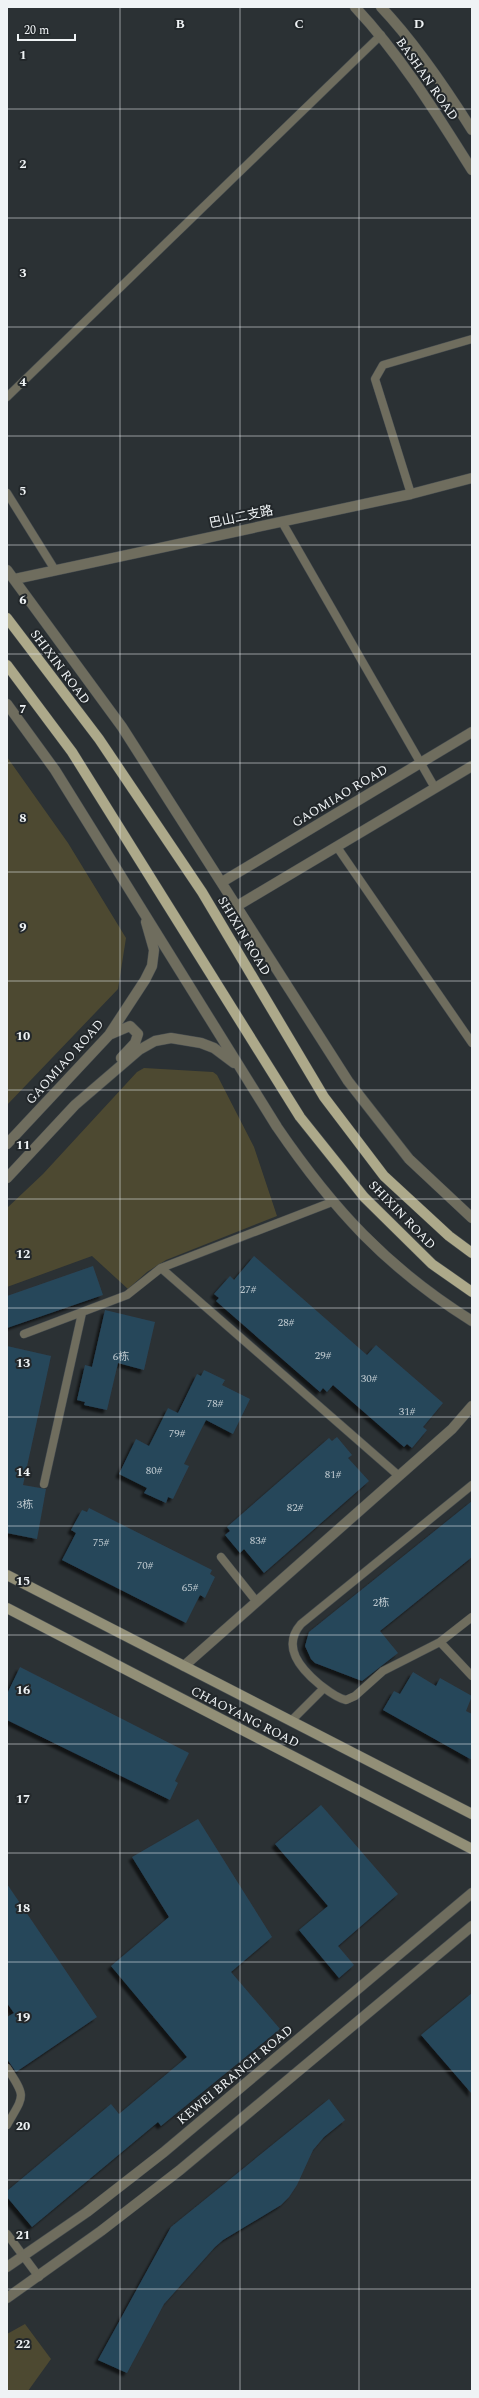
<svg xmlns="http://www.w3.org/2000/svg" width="479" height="2398" font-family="Spectral,'Noto Sans SC',serif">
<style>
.green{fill:#4d4931}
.building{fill:#28465a;filter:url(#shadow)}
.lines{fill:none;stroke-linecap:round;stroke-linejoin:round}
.service-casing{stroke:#464c4f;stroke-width:9}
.minor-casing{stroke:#464c4f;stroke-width:11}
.tertiary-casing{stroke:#464c4f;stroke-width:11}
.secondary-casing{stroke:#464c4f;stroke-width:11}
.primary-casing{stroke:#464c4f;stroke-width:11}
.service{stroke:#6f6d5e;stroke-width:8}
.minor{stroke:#6f6d5e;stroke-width:10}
.tertiary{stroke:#6f6d5e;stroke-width:10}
.secondary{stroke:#928f77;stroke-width:10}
.primary{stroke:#ada98a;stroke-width:10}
.grid{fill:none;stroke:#eff3f5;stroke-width:1;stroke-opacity:0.55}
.labels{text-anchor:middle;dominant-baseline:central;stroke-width:4;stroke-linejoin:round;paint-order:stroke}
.number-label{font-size:11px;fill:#bdc8ce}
.street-label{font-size:13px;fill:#eff3f5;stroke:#22272a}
.grid-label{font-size:13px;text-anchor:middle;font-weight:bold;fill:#eff3f5;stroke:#22272a;stroke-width:4;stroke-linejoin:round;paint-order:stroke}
</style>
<defs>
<filter id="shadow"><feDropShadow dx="-3.5" dy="3.5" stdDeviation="1" flood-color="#0009"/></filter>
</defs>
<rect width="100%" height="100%" fill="#2b3134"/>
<path class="green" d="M7,757l61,86 58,95 -8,51 -111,116z
M144,1068l69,4 4,3 37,72 23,69 -111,44 -19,12 -19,17 -36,-33 -85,31v-79l36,-34 94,-102z
M25,2324l26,35 -23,32h-21v-57z"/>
<path class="building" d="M254,1256l113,99 9,-10 67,58 -20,24 4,3 -15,18 -5,-4 -3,3 -71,-62 -6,7 -4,-4 -3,4 -104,-91 3,-3 -5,-4 16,-18 4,4z
M93,1266l10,29 -96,33v-32z
M105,1310l50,12 -11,48 -26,-7 -11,47 -23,-5 1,-3 -8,-2 8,-35 7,2z
M7,1346l44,10 -28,129 23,4 -9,50 -30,-6z
M204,1370l21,10 -3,5 28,14 -17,35 -27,-14 -22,44 5,2 -16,33 -5,-2 -2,6 -22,-10 3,-5 -28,-14 17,-35 13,7 19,-38 10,5 19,-39 4,2z
M337,1437l15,18 -4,3 21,23 -105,92 -20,-24 -4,4 -15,-18 5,-4 -3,-4 102,-89 3,3z
M472,1501v56l-92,74 18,22 -36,28 -47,-18 -4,-4 -6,-13 4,-14z
M89,1508l123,62 -2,4 5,3 -10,21 -5,-3 -14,28 -124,-63 14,-27 -5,-3 11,-20 5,2z
M20,1667l169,86 -14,28 3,2 -8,17 -163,-80v-26z
M413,1672l23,14 4,-8 32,18 -6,15 6,3v46l-89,-50 11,-19 6,3z
M321,1805l77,89 -60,52 16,19 -15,13 -40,-48 29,-24 -53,-62z
M198,1819l74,118 -41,35 49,57 -119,97 -3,-4 -126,105 -25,-30v-6l104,-87 8,10 68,-57 -76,-91 58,-49 -37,-60z
M7,1884l90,133 -81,55 -9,-13v-42l7,-4 -7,-10z
M472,1993v101l-51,-59z
M329,2099l16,21 -21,17 -11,13 -16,35 -8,12 -8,8 -58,35 -8,7 -51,57 -37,69 -29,-13 73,-133z"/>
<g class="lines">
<g class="service-casing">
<path id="service" d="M7,397l374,-362
M7,493l48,77
M411,494l-36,-115 8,-14 89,-26
M282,522l153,266
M337,847l135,196
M161,1268l238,208
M24,1334l103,-39 34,-27 171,-66
M44,1484l38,-171
M472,1485l-171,139c-20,23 0,45 18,60 8,6 17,14 27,16l9,-4 28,-25 57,-29 32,-25
M221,1557l35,44
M440,1642l32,34
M291,1721l33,-33
M7,2068c20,30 17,27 0,57
M7,2234l32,43"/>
</g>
<g class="minor-casing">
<path id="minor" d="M15,579l396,-85 61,-16
M184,1666l268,-237 20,-23"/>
</g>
<g class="tertiary-casing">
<path id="tertiary" d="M355,7c46,49 81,106 117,163
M381,7c35,37 64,80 91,123
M7,570l115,157 226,354 61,78 63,59
M7,704l48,66 222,357c56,82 110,141 195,194
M222,882l250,-150
M237,906l235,-140
M109,1035l21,-9 8,8 -3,9 -14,15
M7,1144l102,-109 36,-55 7,-14 2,-16 -8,-28
M7,1178l68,-73 64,-55 16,-9 16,-3 30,5 13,5 20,15
M7,2267l80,-55 77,-60 308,-259
M7,2298l94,-67 79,-61 292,-244"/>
</g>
<g class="secondary-casing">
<path id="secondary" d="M7,1575l465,239
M7,1608l465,241"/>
</g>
<g class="primary-casing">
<path id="primary" d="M7,618l92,121 103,153 122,205 60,79 65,60 23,17
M7,665l65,87 228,365 64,80 68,67 40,28"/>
</g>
<use href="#service" class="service"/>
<use href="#minor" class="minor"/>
<use href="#tertiary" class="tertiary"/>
<use href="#secondary" class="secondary"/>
<use href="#primary" class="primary"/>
</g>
<path class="grid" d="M120,7v2384M240,7v2384M359,7v2384M7,109h465M7,218h465M7,327h465M7,436h465M7,545h465M7,654h465M7,763h465M7,872h465M7,981h465M7,1090h465M7,1199h465M7,1308h465M7,1417h465M7,1526h465M7,1635h465M7,1744h465M7,1853h465M7,1962h465M7,2071h465M7,2180h465M7,2289h465"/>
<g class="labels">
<g class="number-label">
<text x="248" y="1289">27#</text>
<text x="286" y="1322">28#</text>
<text x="323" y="1355">29#</text>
<text x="121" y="1356">6栋</text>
<text x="369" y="1378">30#</text>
<text x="215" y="1403">78#</text>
<text x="407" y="1411">31#</text>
<text x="177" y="1433">79#</text>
<text x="154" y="1470">80#</text>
<text x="333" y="1474">81#</text>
<text x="25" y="1504">3栋</text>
<text x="295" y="1507">82#</text>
<text x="258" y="1540">83#</text>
<text x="101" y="1542">75#</text>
<text x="145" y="1565">70#</text>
<text x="190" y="1587">65#</text>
<text x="381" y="1602">2栋</text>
</g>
<g class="street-label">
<text transform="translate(427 79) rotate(55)">BASHAN ROAD</text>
<text transform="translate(241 517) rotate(-12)">巴山二支路</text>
<text transform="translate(60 667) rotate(53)">SHIXIN ROAD</text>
<text transform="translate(340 796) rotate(-31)">GAOMIAO ROAD</text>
<text transform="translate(244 936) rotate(59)">SHIXIN ROAD</text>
<text transform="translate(65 1062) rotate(-48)">GAOMIAO ROAD</text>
<text transform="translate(402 1215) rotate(46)">SHIXIN ROAD</text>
<text transform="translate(245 1717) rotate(27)">CHAOYANG ROAD</text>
<text transform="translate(235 2075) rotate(-40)">KEWEI BRANCH ROAD</text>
</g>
</g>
<g class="grid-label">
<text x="180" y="28">B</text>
<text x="299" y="28">C</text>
<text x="419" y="28">D</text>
<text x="23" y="59">1</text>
<text x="23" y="168">2</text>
<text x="23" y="277">3</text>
<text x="23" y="386">4</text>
<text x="23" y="495">5</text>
<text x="23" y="604">6</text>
<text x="23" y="713">7</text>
<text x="23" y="822">8</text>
<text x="23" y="931">9</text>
<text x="23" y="1040">10</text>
<text x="23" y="1149">11</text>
<text x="23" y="1258">12</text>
<text x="23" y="1367">13</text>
<text x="23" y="1476">14</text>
<text x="23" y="1585">15</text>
<text x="23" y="1694">16</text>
<text x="23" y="1803">17</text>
<text x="23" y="1912">18</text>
<text x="23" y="2021">19</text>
<text x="23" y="2130">20</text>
<text x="23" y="2239">21</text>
<text x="23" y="2348">22</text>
</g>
<rect width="479" height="2398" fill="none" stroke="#eff3f5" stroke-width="16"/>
<path d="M18 34v6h57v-6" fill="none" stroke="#eff3f5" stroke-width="2"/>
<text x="24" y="34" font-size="12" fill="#eff3f5" stroke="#22272a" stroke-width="3" paint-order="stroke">20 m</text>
</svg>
